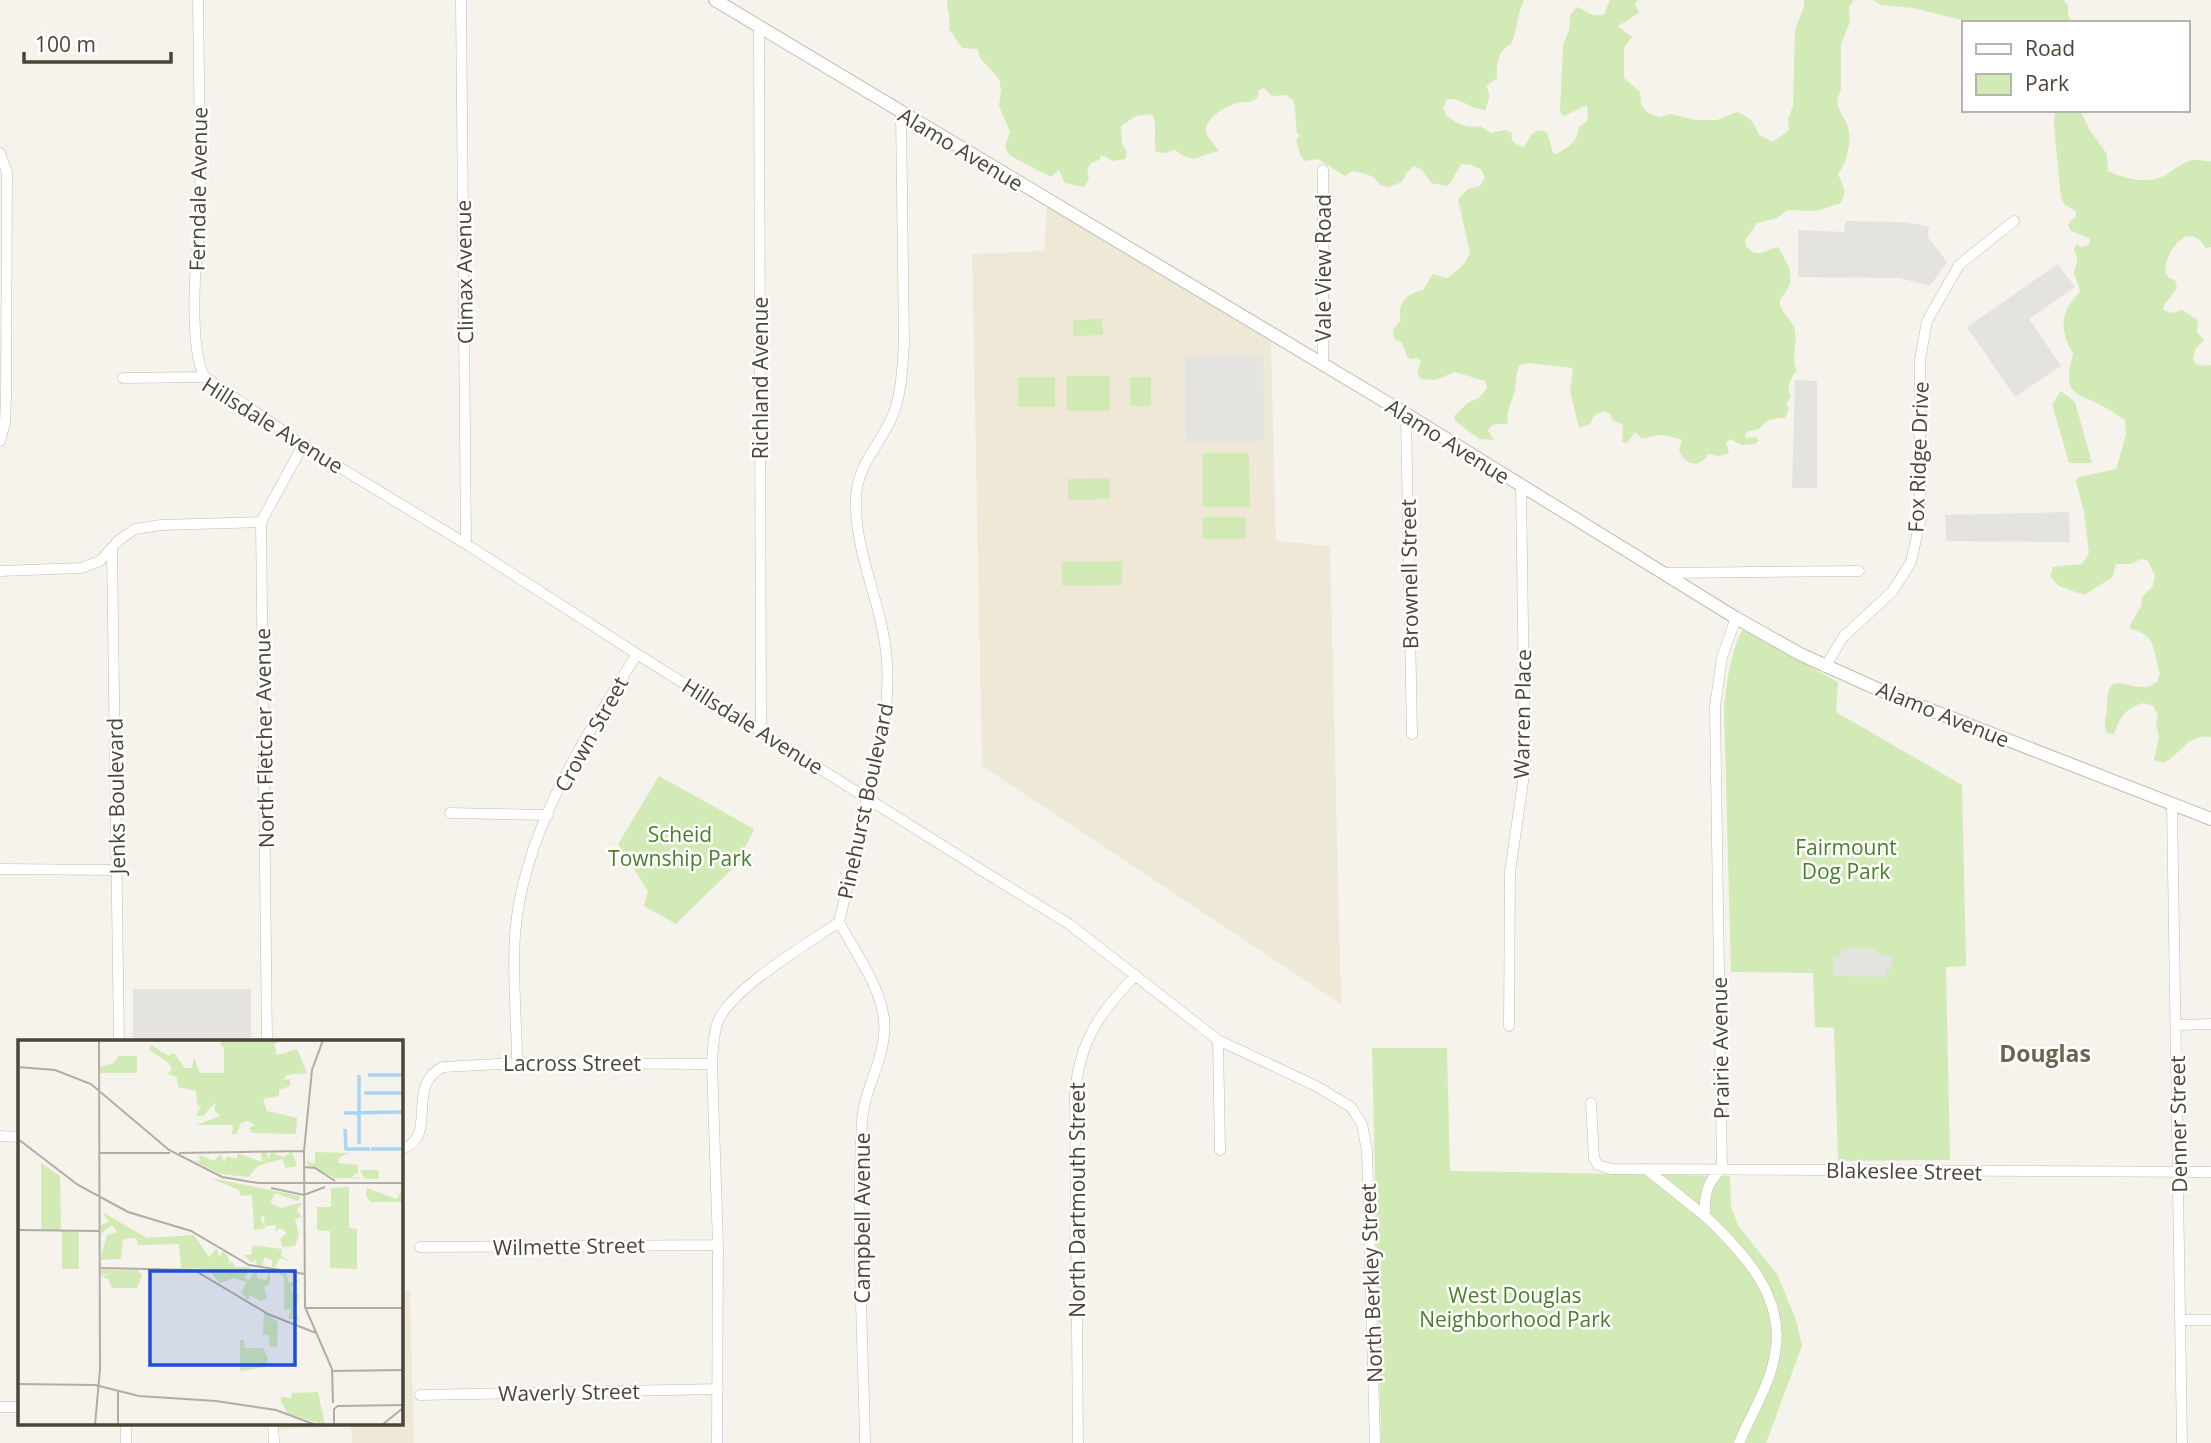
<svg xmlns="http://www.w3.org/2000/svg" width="2211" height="1443" font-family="'Open Sans',sans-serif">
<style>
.education{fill:#efe8d6}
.green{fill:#d2eab5}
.parking{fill:#e5e3e0}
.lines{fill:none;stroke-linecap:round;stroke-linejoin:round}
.minor-casing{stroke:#c2bbae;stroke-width:11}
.tertiary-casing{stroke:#c2bbae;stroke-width:14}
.minor{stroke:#fff;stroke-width:10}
.tertiary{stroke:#fff;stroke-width:12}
.labels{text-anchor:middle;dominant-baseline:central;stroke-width:5;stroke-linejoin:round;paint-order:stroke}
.street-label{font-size:21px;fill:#4b4439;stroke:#fff}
.park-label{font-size:21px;fill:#4a7f2a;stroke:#fff}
.neighbourhood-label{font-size:23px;font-weight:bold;fill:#6e6250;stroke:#fff}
.inset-river{fill:none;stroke:#a9d4f2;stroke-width:3.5}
.inset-road{fill:none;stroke:#b2ada4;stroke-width:2}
.view{fill:#1d4ed8;fill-opacity:0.15;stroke:#1d4ed8;stroke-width:3.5}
.inset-edge{fill:none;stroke:#4b4439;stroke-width:3.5}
</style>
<rect width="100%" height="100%" fill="#f6f3ec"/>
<path class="education" d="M1047,207l224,135 5,199 54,5 11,458 -359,-238 -10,-512 72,-3z
M401,1290h9l4,153h-62l-1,-17 -78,3v-5h128z"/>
<path class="green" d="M947,0h577c-8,16 -6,30 -13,44 -13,6 -15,20 -14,34l-11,8c5,9 3,14 -1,24 -16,-1 -21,-12 -38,-11l-4,9 3,8c10,7 22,13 34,10l11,7 14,-3 7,3c-2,9 4,11 12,14l7,-12 7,-5 9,2 6,21 4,1c14,-10 19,-9 22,-27l9,-7 -1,-15 -23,11 -4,-4 3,-67 6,-15 1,-15 7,-8c10,3 15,12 27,7l6,-14h28l-3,4 4,9 -21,13 14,11 -8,11v30l16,14 1,13 7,8 11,4 12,-3 25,6h21l20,-8c13,5 17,10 22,23l14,7 16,-12 -1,-11 5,-13 2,-76 9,-24v-6h50l-5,7 1,15 -9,22v46c-11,17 6,26 8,42 2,13 -3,32 -11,42l7,17 -4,12 -25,8 -29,-1 -10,8 -20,5 -12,18 1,5c12,14 18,4 32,1 9,15 19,30 7,46 -3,5 -5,4 -5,10 0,8 10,16 14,24 5,15 -4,30 3,44 -7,6 -11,18 -6,26l-5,7 3,5 -4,9c-13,0 -18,1 -26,11l-10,2 -4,3 1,4 9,-1 4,3 -4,4 -13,1 -12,-6 -4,4 3,10 -10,3 -11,-2c-8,15 -22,11 -29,-3l3,-11c-5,-2 -17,-5 -23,-5 -7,0 -10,4 -18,3l-6,-6 -8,11 -5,-1 1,-13 -1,-5 -10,-4 -1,-6 -8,-3 -9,5 -4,8 -11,4 -9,-37 3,-23 -45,-5 -9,3c-4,10 -2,19 -5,29 -4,11 -8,16 -6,28 -9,3 -15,-3 -20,8l6,9 -15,-1 -24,-18v-6l14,-13 10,-4 8,-10 -2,-7 -30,-9 -20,8 -13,-1 -5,-5 4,-12 -3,-4 -6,1 -5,-2 -5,-14 -8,-4 -1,-10 8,-8c-5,-16 5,-28 22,-31l10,-16 15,4 16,-14 6,-11 -12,-54 10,-10 12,-3 5,-8 -3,-8 -11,-5 -10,-1 -10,18 -4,4 -16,-3 -10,-14 -7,-3 -6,5 -6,11 -14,5 -8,-2c-5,-10 -16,-12 -28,-14l-7,5 -27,-17 -13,2 -4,-4 -5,-17 4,-5 -3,-2 -3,-32 -8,-6 -14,1 -8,-8 -5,2c-1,5 0,7 -5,10 -5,3 -11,1 -17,3 -10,3 -33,15 -31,29 2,8 9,12 13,19 -23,4 -22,15 -44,-1l-11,3 -8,-1c-3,-13 2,-26 -4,-38l-16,2 -15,10 1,18 5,8 -2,7 -13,2 -5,-4 -6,-1 -2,4 -8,3 -4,7 2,9 -5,8 -19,-4 -6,-13 -8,7 -42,-22 -4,-8 5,-15 -11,-26 2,-17 -2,-10 -19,-21 -2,-9 -16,-1 -13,-19c2,-10 -2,-19 -2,-29z
M1873,0h190l5,5v10l5,8h-99l-61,-15 -32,-3z
M2055,110h25l9,19 18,25 1,17c18,8 43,15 61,2 7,-5 16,-12 25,-13 5,-1 12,2 17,1v86l-6,1c-4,-9 -9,-12 -19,-12 -13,9 -20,20 -21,36l4,6 6,2 2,8 -13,17 -1,5 10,3 9,-3 16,10 -1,12 7,8 -8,8 -3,10 3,6 9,2 6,-1v372c-23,-4 -30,17 -47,26l-10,-3 5,-22 -3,-15 2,-8 -5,-9 -9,-3c-18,4 -24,14 -30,31l-7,-1c-5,-9 0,-18 0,-28 0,-36 18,-16 40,-18 2,0 8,-4 10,-5l3,-9c-8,-21 -1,-37 -29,-44l-1,-4 11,-19 1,-9 11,-11 2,-11 -7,-14 -7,-2 -10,5h-15l-3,13 -29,18 -25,-9 -9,-10 3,-9 29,-3 7,-11 -5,-41 -8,-31 3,-4 37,-8 10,-34 -1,-15c-8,-5 -16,-10 -24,-15 -13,-8 -33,-8 -32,-29 0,-8 3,-15 4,-23 -8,-12 -13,-30 -6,-44 3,-7 9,-11 13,-18l-6,-18c2,-10 6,-13 0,-22l2,-7 6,3 7,-2 1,-6 -20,-9 -2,-5 3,-5 5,-3v-6l-11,-6 -4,-7 -7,-72z
M1102,319l1,16 -30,1v-16z
M1067,376h43v35h-43z
M1018,377h37v30h-37z
M1130,377h21v29h-21z
M2061,391l14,11 17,61h-23l-17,-59z
M1203,453h46l1,54h-47z
M1110,478v21l-42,1v-21z
M1203,517h43v22h-43z
M1122,561v24l-60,1v-24z
M1742,630l96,52 -2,30 126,73 4,181 -20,1 4,193 -112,1 -4,-133 -19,-1 -2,-54 -82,-1 -7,-264c3,-28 6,-53 18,-78z
M659,776l95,53 -16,34 -62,61 -32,-18 4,-15 -30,-47z
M1372,1048h75l3,123 280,5 1,31 8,20 38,47 19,46 6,26 -36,97h-385z"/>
<path class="parking" d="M1846,221l59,1 25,5 -3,9 20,26 -17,24 -31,-8 -101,-1v-47l46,2z
M2058,264l17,23 -46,32 32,47 -46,31 -48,-70z
M1263,354l1,87 -78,1 -1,-87z
M1795,380l22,1v107h-25z
M2069,512l1,30 -124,-1 -1,-26z
M1842,949h34l3,7h12l1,13 -6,-1v9l-53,-1v-19l8,-1z
M133,989h118v53h-118z"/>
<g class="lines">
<g class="minor-casing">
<path id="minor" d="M198,0l3,226c-7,29 -12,126 4,151
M461,0l5,544
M759,26l2,705
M0,153l7,19 -1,224 -1,27 -5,18
M1323,170v195
M123,378l82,-1 98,68 163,99 171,110 354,222 78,48 149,116 98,46 35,21 11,17 5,27 8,292
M1406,414l6,320
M112,550l7,492
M0,571l81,-3 19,-7 18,-20 17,-12 26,-4 100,-3
M1665,573l194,-2
M1736,618l-14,39 -7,50 7,462c-16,13 -18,28 -17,47 38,36 81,81 70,138 -5,31 -24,60 -36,89
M1825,667l19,-31 48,-44 19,-30 9,-40v-162l7,-39 32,-56 55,-44
M2172,804l10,639
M450,813l98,2
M0,869l118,1
M839,922c16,30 41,63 45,97 4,37 -20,67 -22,103 -6,107 1,214 3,321
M2176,1025l35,-1
M1509,1026l1,-154 15,-104 -4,-282
M1218,1040l2,110
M267,1042l-6,-520 42,-77
M517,1063c0,-42 -5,-86 -2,-128 7,-101 70,-198 122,-281
M1591,1103l3,55 4,7 13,4 600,3
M0,1136l19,1
M401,1149c39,-11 3,-64 42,-82l74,-4 195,1
M1646,1169l59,47
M420,1247l298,-2
M2180,1320h31
M420,1395l298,-6
M0,1407h19
M126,1424v19
M273,1424l1,19
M717,1443l1,-198 -6,-181c1,-15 1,-30 6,-43 14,-33 91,-78 121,-99 10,-41 19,-82 28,-123 11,-47 23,-87 20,-136 -3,-57 -33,-108 -31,-165 1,-33 24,-53 36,-81 10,-23 10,-49 12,-73l-3,-230
M1078,1443l-3,-351c5,-52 26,-81 61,-117"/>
</g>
<g class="tertiary-casing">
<path id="tertiary" d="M715,0l691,414 330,204 66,37 80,36 329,128"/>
</g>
<use href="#minor" class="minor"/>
<use href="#tertiary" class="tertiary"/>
</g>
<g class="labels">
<g class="street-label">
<text transform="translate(961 149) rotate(31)">Alamo Avenue</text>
<text transform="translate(198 189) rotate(-89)">Ferndale Avenue</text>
<text transform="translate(1323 268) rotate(-90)">Vale View Road</text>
<text transform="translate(464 272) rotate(-91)">Climax Avenue</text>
<text transform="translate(760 378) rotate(-90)">Richland Avenue</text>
<text transform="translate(273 425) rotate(32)">Hillsdale Avenue</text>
<text transform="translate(1448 441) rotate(32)">Alamo Avenue</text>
<text transform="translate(1918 457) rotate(-88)">Fox Ridge Drive</text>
<text transform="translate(1409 574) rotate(-91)">Brownell Street</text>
<text transform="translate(1522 714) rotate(-89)">Warren Place</text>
<text transform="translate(1943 714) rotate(22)">Alamo Avenue</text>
<text transform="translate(753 726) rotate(32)">Hillsdale Avenue</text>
<text transform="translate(591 734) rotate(-61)">Crown Street</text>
<text transform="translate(264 738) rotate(-91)">North Fletcher Avenue</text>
<text transform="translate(116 796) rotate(-91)">Jenks Boulevard</text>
<text transform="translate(865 801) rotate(-78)">Pinehurst Boulevard</text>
<text transform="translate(1720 1048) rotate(-91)">Prairie Avenue</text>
<text x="572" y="1063">Lacross Street</text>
<text transform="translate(2178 1124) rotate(-91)">Denner Street</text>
<text transform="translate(1904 1171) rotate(1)">Blakeslee Street</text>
<text transform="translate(1077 1200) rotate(-90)">North Dartmouth Street</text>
<text transform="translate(862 1218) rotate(-90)">Campbell Avenue</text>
<text transform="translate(569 1246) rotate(-1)">Wilmette Street</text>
<text transform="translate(1371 1283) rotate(-92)">North Berkley Street</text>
<text transform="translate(569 1392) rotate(-1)">Waverly Street</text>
</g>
<g class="park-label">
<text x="680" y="834">Scheid<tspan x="680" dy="24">Township Park</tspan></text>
<text x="1846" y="847">Fairmount<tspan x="1846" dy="24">Dog Park</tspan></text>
<text x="1515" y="1295">West Douglas<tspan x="1515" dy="24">Neighborhood Park</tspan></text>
</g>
<g class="neighbourhood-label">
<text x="2045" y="1053">Douglas</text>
</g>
</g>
<g transform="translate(18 1040)">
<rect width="385" height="385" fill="#f6f3ec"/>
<path d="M206,0h57l-7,4 3,11 20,-6 10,24 -21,2 -3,5 7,-1v7l-11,4v6l-16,3 4,12 30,7 -1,16 -44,-1 -3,-5 6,-3 -7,-4 -7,2 -5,11h-4l1,-9h-37l24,-9 -6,-6 2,-8 -13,14h-7l5,-10 -4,-1 -1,-14 -18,-4 -1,-10 -10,-3 5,-4 -3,-7 -20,-13 2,-5 18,11 5,-3 11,15h7l2,-10 6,15h24v-25l-4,-4zM101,16h18v17h-37v-6l12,-3zM253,112l12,5 9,-5 5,14 -11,2 -4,-9 -24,7 -10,11 -28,-3 -27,-14 7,1 -1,-6 15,6 7,-7 3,9 3,-7 10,3v-6l25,9 -1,-9h6l2,6zM297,112l34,1 -9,4 -2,6 20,2v8l-7,4 14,2 -5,-9h18l1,9 -44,-1 -27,-13 -2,-4 9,3zM23,123l19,13 1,54h-20zM192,138l91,18 -3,5 -23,-8 -5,10 11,5 21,-6 -5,9 5,6 -7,2 4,16 -4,11 -12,1 -3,-8 7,-6 -7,-5 -5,4 1,-7 -11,1 -1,-10 -4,2 6,10 -12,2 -2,-35 -12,1 -1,-6zM331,147v41l8,1v40l-27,-1v-37l-13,-1v-23h14v-19zM385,147v15h-32l-5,-6 1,-8 30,11zM84,172l45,26 47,-3 15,22 8,-9 2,9 4,-6 4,4 3,8 -5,5 7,-7 3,6h16l-7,11 5,2 7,-11 1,9 9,2 4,-11v15l-6,3 3,11 -6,3 -11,-6 -2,5 -7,-8 6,-10 -13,-4 -14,5 -12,-14 -27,-1 -2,-24 -41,1 -2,-7 -13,1 -2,20 -21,1 7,-25 10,-3 -5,-7 -11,9v-9l8,-3zM44,191h17v38h-17zM235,205l29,4 -1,7 11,6 -12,-4 -5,9h-3v-7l-7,-3 -3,7 3,2 -8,-1 -2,-6 -3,4 -8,-8h7zM83,230h37l4,6 -5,12h-25l-4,-9 -7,-2 11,-4 -11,2zM254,230l14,3 3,10 11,-4 -9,10 8,6 -3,16 5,13 -4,-5h-9l3,-10h-7v-33zM246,272l14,10 -1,25h-7l-2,-12h-5zM222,300h4l1,8h18l5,11 -3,8 -25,4zM300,352l7,33 -37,-11 -7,-12v-5l10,1 1,-5z" fill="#d2eab5"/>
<path class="inset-river" d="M341,35v69M350,35h35M346,53h39M326,73l59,-1M327,89l1,20h24M353,109h32"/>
<path class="inset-road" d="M305,0l-11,30 -8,81 1,156 27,62 1,34M0,27l37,3 36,14 78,66 53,27 36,6h145M0,99l60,46 50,27 63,19 58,34 56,9M81,113h71M161,113l125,-2M286,127l11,1 20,13M253,148l33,7 21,-8M0,190l81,1M82,228l94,2 74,44 48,19M288,268h97M315,331l70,-1M0,344l77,1 44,11 77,5 60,9 40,15M100,350v35M77,385l5,-56 -1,-329M316,385v-16l4,-3 65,-1M364,385l21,-17"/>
<path class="view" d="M132,231h145v94h-145z"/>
<rect width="385" height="385" class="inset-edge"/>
</g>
<rect x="1962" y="21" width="228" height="91" fill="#ffffff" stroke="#b7b4b0" stroke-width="2"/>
<rect x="1976" y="44" width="35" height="10" fill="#ffffff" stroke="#b7b4b0" stroke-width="2"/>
<text x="2025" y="56" font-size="21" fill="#4b4439">Road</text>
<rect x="1976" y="74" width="35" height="21" fill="#d2eab5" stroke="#b7b4b0" stroke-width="2"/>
<text x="2025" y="91" font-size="21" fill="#4b4439">Park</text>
<path d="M24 52v10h147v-10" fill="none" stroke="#4b4439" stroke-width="3.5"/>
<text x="35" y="52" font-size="21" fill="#4b4439" stroke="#ffffff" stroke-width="5" paint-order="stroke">100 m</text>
</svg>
